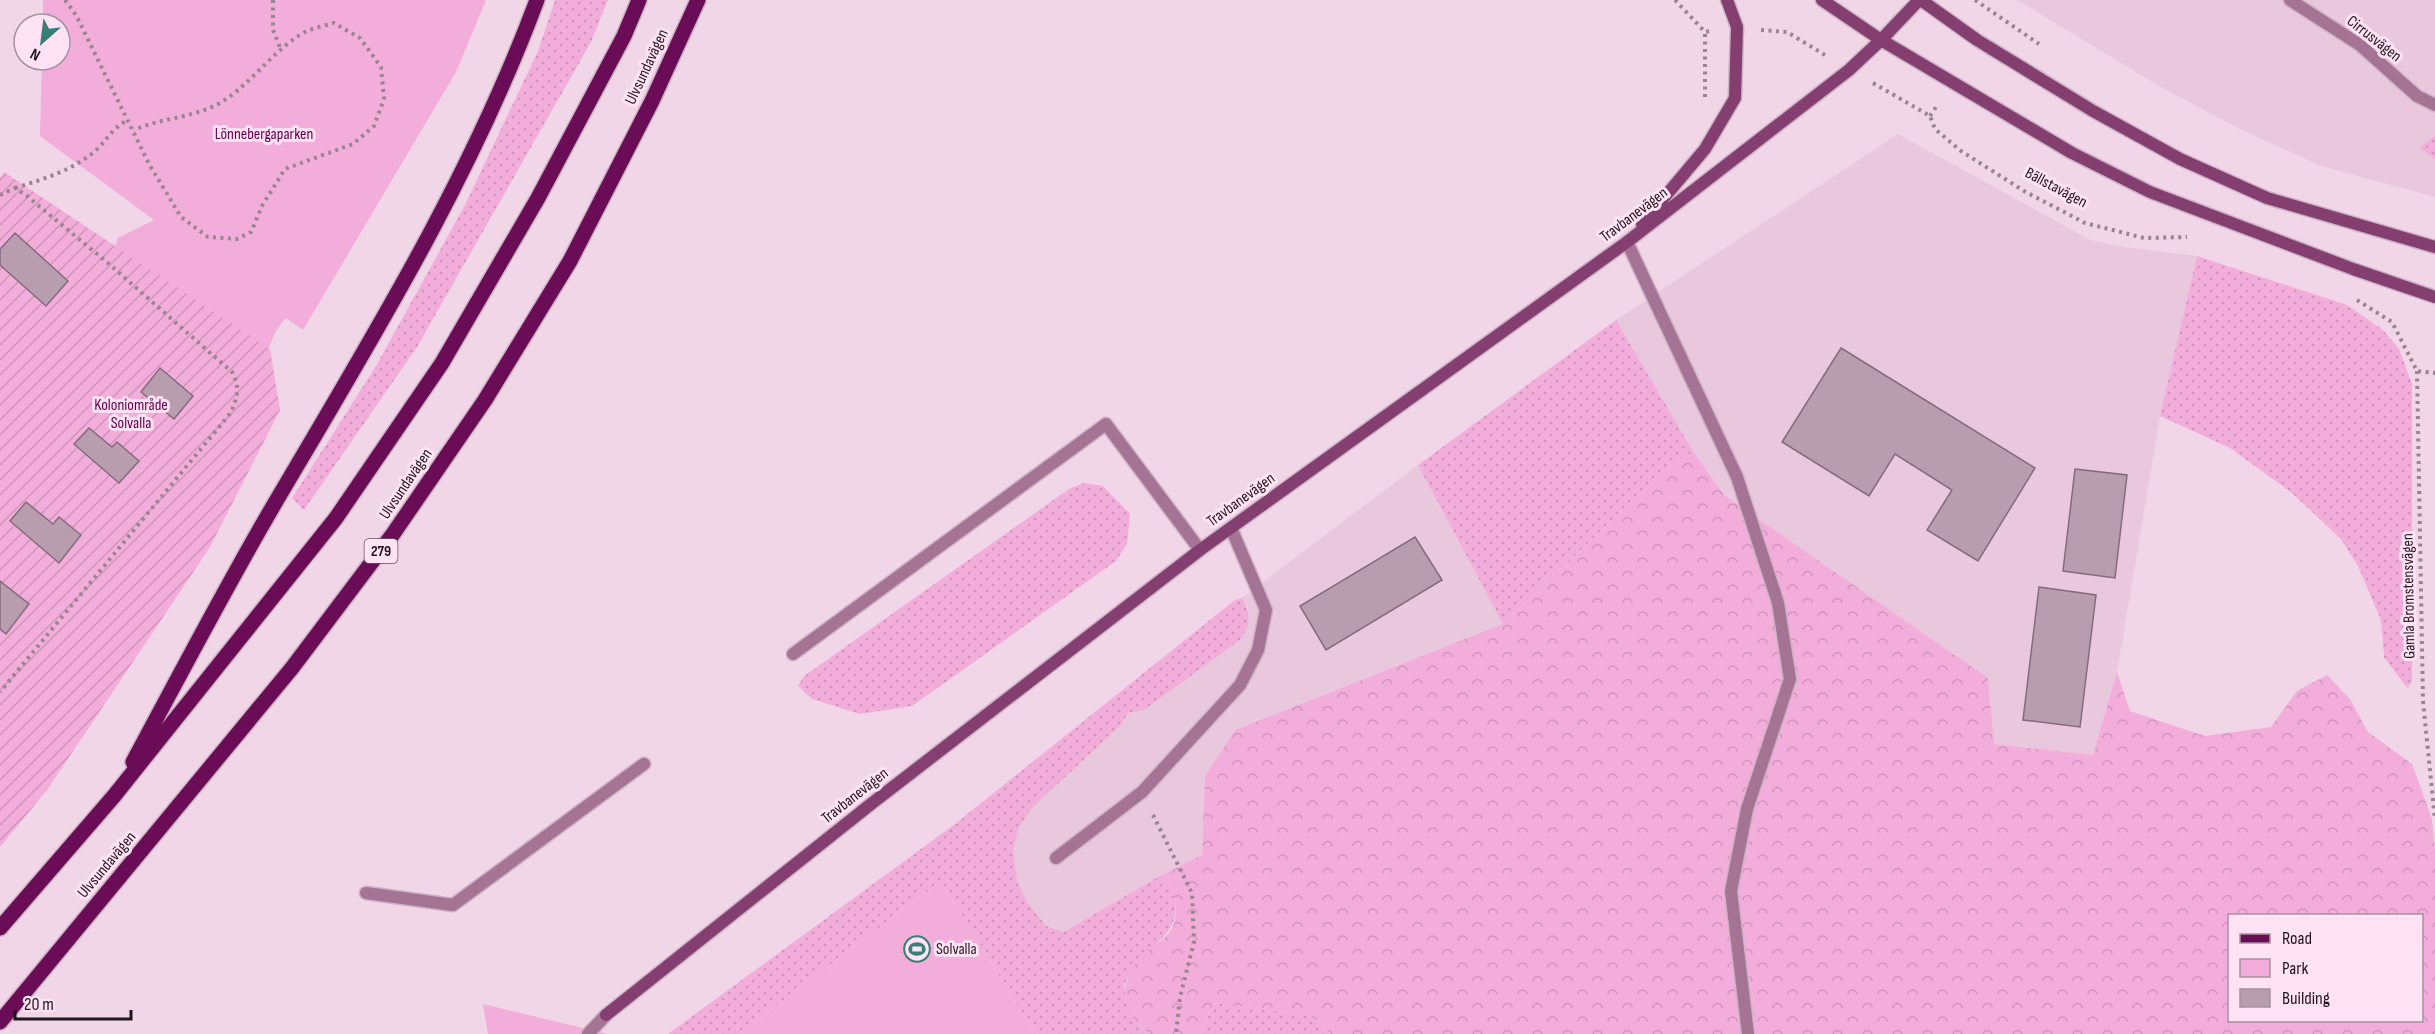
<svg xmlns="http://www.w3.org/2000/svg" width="2435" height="1034" font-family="'Sofia Sans Condensed',sans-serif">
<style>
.built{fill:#e9c7dd}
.grass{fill:url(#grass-dots)}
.forest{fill:url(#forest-crowns);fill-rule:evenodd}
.park{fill:#f3addb}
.garden{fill:url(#garden-furrows)}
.building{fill:#b79dad;stroke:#846b7b;stroke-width:1.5}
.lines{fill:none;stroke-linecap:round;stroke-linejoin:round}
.lane-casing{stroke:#cbb3c3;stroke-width:15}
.street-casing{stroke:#cbb3c3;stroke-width:15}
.secondary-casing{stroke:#cbb3c3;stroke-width:15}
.primary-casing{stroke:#cbb3c3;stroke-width:18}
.path{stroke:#988591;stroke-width:4;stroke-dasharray:3 4.5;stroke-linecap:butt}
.lane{stroke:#a57394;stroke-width:12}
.street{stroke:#a57394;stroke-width:12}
.secondary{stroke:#853e70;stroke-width:12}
.primary{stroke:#6b0d56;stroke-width:15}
.labels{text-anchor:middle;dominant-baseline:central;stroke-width:6;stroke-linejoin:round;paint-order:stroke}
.shield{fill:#ffe3f4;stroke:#63545e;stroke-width:1.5}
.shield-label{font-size:15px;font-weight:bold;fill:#20161d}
.street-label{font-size:16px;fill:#20161d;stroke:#ffe3f4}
.park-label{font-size:16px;fill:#5e004a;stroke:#ffe3f4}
.poi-label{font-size:16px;fill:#20161d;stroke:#ffe3f4;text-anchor:start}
</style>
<defs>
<pattern id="grass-dots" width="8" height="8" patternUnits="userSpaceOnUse" patternTransform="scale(1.5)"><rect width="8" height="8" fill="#f3addb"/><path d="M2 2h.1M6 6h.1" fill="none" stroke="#d094bc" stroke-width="1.8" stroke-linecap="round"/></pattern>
<pattern id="forest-crowns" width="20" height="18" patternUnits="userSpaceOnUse" patternTransform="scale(1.5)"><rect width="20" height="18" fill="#f3addb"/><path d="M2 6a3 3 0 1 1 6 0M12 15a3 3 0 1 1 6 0" fill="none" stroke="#d094bc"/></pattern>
<pattern id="garden-furrows" width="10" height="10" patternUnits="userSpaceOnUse" patternTransform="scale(1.5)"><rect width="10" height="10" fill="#f3addb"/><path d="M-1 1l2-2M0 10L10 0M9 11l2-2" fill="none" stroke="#d094bc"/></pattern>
</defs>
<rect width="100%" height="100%" fill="#f1d6e7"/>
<path class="built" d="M2017,0h418v197l-114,-31 -81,-37 -81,-43z
M1898,134l192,106 34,7 73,9 -37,160 -43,256 -24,83 -99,-11 -6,-66 -264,-183 -31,-44 -77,-131z
M1418,465l85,159 -268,106 -30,46 -3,79 -46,23 -91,54 -19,-6 -19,-24 -10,-22 -4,-30 6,-23 13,-19 89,-83 7,-12 16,-3 105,-101 -7,-11z"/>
<path class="grass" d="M555,0h53l-17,42 -174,305 -113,163 -12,-12 84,-132 89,-161 73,-154z
M2435,136v23l-15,-11z
M2197,256l150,49 36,25 16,19 13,35v298l-5,6 -23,-31 -3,-37 -23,-54 -17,-27 -49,-46 -62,-45 -70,-32z
M1616,320l77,131 -30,21 -160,152 -85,-159z
M1084,483l19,3 27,28 -3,30 -11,17 -204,145 -52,8 -48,-15 -14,-13 6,-10 265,-187z
M1242,598c9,15 9,27 -1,41l-97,71 -16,3 -7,12 -89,83 -13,19 -6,23 4,30 10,22 19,24 18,6 92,-54 12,3c27,59 -28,59 -44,105l16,40 9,8h-111l-9,-10 -88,-143 -180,136 -20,17h-73l287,-210 280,-224z
M1214,1003l94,12 14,8 8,11h-129z"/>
<path class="forest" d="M1693,451l31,44 264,183 6,66 99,11 24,-83 13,39 75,25 66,-9 26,-36 30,-16 23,24 18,33 44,32 20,55 3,31v184h-1105l-8,-11 -14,-8 -94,-12 -13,31h-52c-30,-26 -33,-55 -2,-82 8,-8 22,-15 26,-26 6,-15 1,-32 -5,-45l-12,-3 46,-23 3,-79 30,-46 268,-106 160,-152zM2230,916h192v104h-192z"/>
<path class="park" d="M43,0h443l-30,72 -153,258 -17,-12 -9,11 -21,46 -147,-111 9,-26 36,-18 -114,-84 2,-76h18v-36h-17z
M941,881l88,143 9,10h-297l20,-17z
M483,1004l125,30h-120z"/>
<path class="garden" d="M4,172l266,177 10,61 -70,137 -163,243 -47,57v-669z"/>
<path class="building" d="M15,233l53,48 -22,25 -46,-41v-16z
M1841,348l194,120 -57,93 -51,-31 25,-40 -57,-36 -26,42 -87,-54z
M160,368l33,28 -19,23 -33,-27z
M89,428l23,19 5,-5 22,19 -20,22 -45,-39z
M2075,469l52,6 -12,103 -52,-7z
M26,502l27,22 6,-7 22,18 -22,28 -49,-42z
M1415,537l27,43 -116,70 -26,-44z
M0,581l29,23 -23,30 -6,-5z
M2039,587l57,8 -16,132 -57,-7z"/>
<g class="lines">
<g class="lane-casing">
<path id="lane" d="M2290,0l70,45 57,51 18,9
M1627,242l110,235 41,126 12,76 -43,130 -16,82 17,143
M793,654l313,-230 94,126
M1056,858l86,-66 98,-107 18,-35 8,-40 -35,-82
M366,893l87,12 191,-141"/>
</g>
<g class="street-casing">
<path id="street" d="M588,1034l18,-19"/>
</g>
<g class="secondary-casing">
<path id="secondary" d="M1822,0l59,40 191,113 78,39 203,77 82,28
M1921,0l56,40 116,71 87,48 87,39 168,49
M1642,224l63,-75 30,-51 2,-71 -10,-27
M606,1015l265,-211 329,-254 427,-308 222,-172 32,-30 38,-40"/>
</g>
<g class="primary-casing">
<path id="primary" d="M133,762c47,-87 92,-174 142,-259 96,-163 196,-325 262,-503
M0,928l114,-132 222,-278 106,-155 96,-165 86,-162 15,-36
M0,1022l292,-354 101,-134 92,-134 85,-139 82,-160 46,-101"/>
</g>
<path class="path" d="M65,0l11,15 73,149 32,53 27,20 29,2 14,-7 11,-26 23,-37 68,-25 21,-18 10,-27 -3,-32 -21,-29 -26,-15c-10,3 -22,5 -31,10 -32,19 -53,53 -85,71 -26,14 -58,14 -84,26
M273,0v30l8,20
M1675,0l30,32 6,-1
M1975,0l64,44
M1761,30l26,2 38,23
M1873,83l57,33 5,13 26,22 63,40 61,32 59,15 43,-1
M1705,97v-65
M1930,116l8,-12
M15,188c28,-9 56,-17 79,-36 12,-10 19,-26 35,-32
M0,195l15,-7 12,8 82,68 123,108c9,16 5,28 -3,43l-229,277
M2357,300l35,22 25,49 18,2
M2417,371l6,330 12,119
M1153,815l39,78 2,49 -14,55 -4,37"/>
<use href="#lane" class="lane"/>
<use href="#street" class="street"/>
<use href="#secondary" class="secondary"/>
<use href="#primary" class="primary"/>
</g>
<defs>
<g id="stadium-ring" transform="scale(1.35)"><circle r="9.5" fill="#ffe3f4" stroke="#377e77" stroke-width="1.5"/><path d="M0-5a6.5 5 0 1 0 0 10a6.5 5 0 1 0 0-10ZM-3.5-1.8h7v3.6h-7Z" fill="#377e77"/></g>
</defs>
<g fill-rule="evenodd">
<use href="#stadium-ring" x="917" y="949"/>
</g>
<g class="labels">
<rect class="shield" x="364.5" y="539" width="33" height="24" rx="4.5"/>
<g class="shield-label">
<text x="381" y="551">279</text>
</g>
<g class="street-label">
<text transform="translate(2374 39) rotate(38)">Cirrusvägen</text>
<text transform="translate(647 67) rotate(-65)">Ulvsundavägen</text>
<text transform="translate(2056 188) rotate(28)">Bällstavägen</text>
<text transform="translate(1634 215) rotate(-37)">Travbanevägen</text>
<text transform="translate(406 484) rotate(-56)">Ulvsundavägen</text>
<text transform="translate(1241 500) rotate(-36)">Travbanevägen</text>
<text transform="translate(2409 596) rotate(-91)">Gamla Bromstensvägen</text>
<text transform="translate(855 796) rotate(-38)">Travbanevägen</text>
<text transform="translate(107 865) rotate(-50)">Ulvsundavägen</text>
</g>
<g class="park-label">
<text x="264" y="134">Lönnebergaparken</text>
<text x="131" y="405">Koloniområde<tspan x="131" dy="18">Solvalla</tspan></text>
</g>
<g class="poi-label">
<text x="936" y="949">Solvalla</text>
</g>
</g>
<rect x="2228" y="914" width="195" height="108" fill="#ffe3f4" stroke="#a6919e" stroke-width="1.5"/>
<rect x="2240" y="934" width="30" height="9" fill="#6b0d56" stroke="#a6919e" stroke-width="1.5"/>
<text x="2282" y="944" font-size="18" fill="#20161d">Road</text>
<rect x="2240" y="959" width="30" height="18" fill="#f3addb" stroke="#a6919e" stroke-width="1.5"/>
<text x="2282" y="974" font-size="18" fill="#20161d">Park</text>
<rect x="2240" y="989" width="30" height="18" fill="#b79dad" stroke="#a6919e" stroke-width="1.5"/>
<text x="2282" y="1004" font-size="18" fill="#20161d">Building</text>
<g transform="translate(42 42) rotate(208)"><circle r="28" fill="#ffe3f4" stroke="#a6919e" stroke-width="1.5"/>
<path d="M0-4.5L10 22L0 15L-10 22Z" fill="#377e77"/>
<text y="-9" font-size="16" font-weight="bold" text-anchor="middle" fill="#20161d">N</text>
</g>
<path d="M15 1010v9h116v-9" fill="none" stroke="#20161d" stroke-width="3"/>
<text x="24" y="1010" font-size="18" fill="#20161d" stroke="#ffe3f4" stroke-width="4.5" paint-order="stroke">20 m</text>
</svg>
